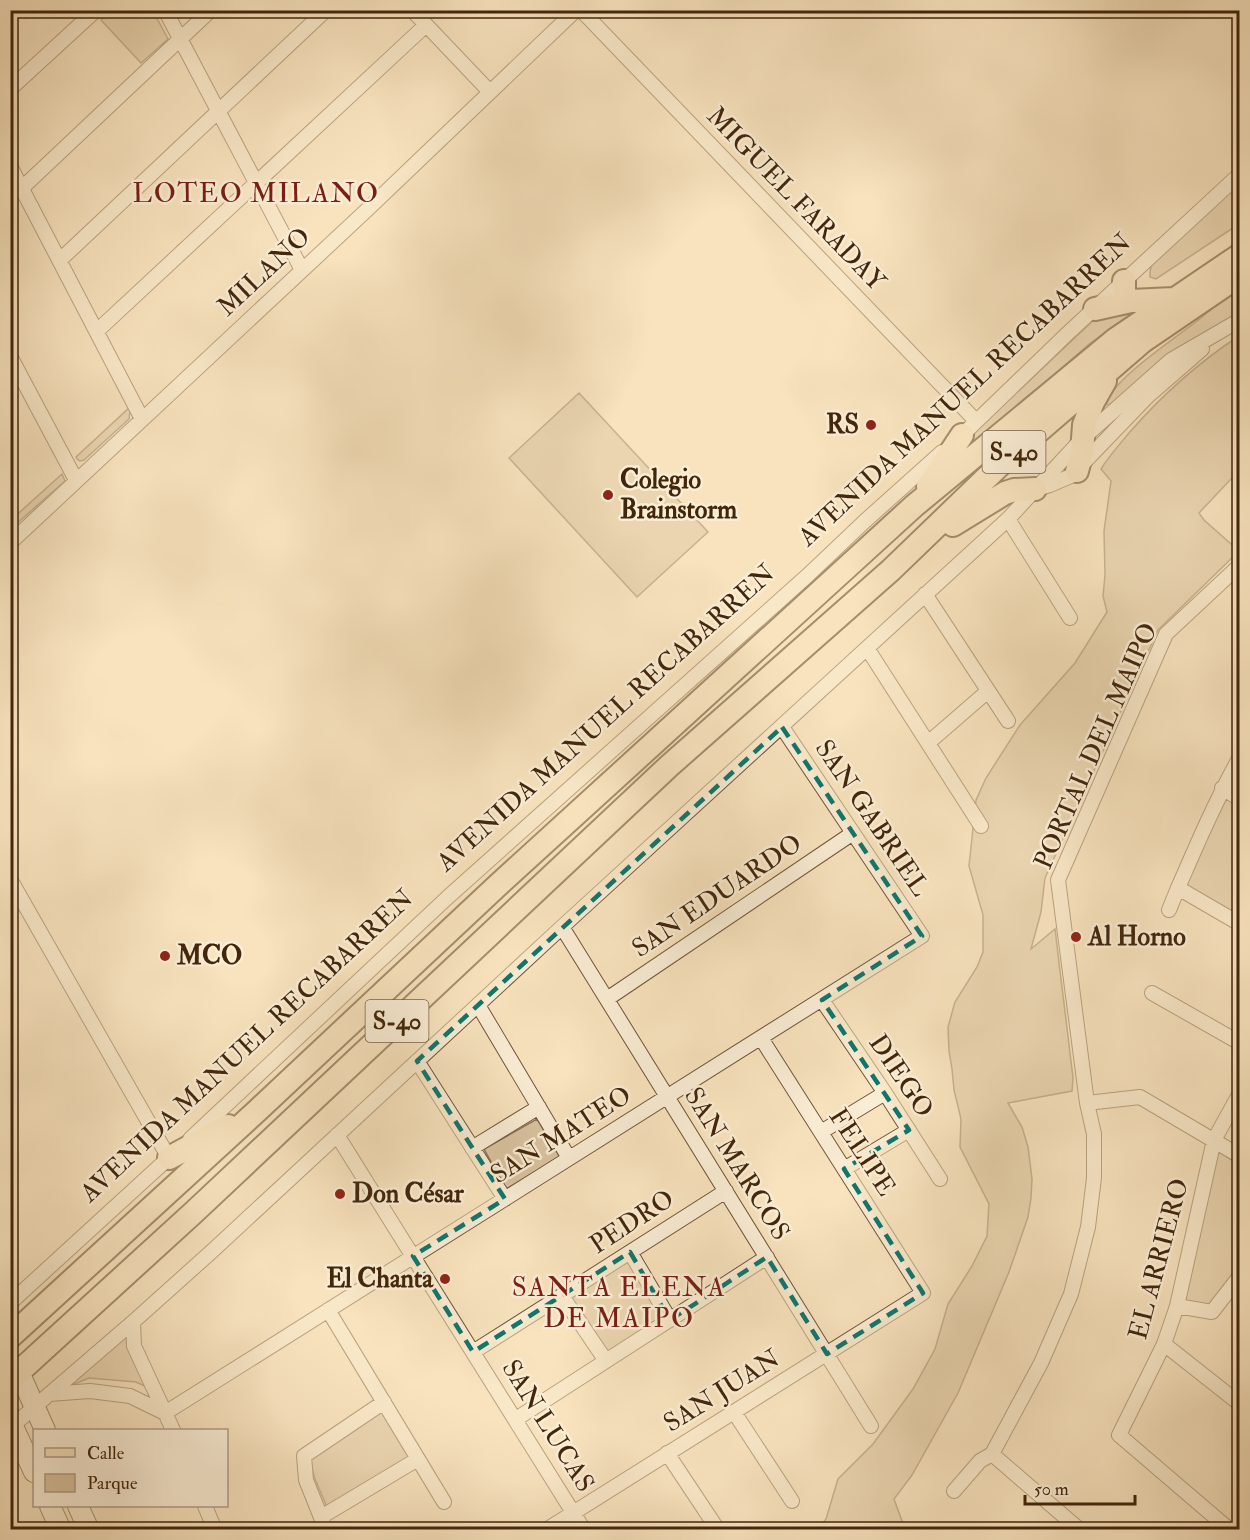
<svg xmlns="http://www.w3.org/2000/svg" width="1250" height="1540" font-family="'IM FELL Double Pica',serif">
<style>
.green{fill:#d9c3a0;stroke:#8e7456;stroke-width:1.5}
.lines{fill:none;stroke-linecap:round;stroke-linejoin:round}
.minor-casing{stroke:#705538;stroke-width:16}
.secondary-casing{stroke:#42260b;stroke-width:22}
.primary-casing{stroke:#42260b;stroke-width:26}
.minor{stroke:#faedd5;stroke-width:14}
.secondary{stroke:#faedd5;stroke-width:20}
.primary{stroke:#f8e3be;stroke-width:22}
.marked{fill:none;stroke:#0f766e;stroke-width:4.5;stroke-dasharray:12 8;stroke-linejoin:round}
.poi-dot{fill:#8f2418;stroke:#faedd5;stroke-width:2}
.labels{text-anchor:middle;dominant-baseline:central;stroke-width:5;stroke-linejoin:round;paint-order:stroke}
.shield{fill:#faedd5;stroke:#796248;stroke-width:1.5}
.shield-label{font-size:24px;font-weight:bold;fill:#42260b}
.street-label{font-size:26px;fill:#42260b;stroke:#faedd5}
.poi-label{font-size:26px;font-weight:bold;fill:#42260b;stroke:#faedd5;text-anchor:start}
.neighbourhood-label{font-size:27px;letter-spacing:1.5px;fill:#7a1f14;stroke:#faedd5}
</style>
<rect width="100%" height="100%" fill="#f8e3be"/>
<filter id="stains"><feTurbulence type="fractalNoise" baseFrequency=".00333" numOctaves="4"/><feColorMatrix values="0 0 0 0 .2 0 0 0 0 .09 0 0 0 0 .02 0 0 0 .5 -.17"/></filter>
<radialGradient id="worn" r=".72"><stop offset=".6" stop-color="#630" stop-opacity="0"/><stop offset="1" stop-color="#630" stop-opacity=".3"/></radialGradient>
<path class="green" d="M111,11h42l15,28 -1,1 -26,23 -40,-43z
M1239,184v40l-83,55 -6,-2v-5l2,-8 56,-54z
M1239,284v28l-37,23 -93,70 -3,-1c6,-25 74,-69 95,-86 13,-11 26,-22 38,-34z
M1135,311l-46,33 -88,77 -55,46 33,-39 119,-112z
M1239,336v136l-9,8 -31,33 5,7 35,31 -81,79 -113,248 -4,34 -10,37 24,-20 18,149 -1,13 -64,12 14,24 6,20 4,32 -1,19 -3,19 -19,55 -51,121 -46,82 -18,24 11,30 -87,1 8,-11 12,-40 35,-35 40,-55 22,-40 13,-45 24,-38 15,-30 2,-32 -29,-57 1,-28 -7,-29 -2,-21 -3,-18 -1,-24 7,-25 22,-35 6,-15v-37l-14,-49 7,-66 10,-22 34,-53 55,-62 32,-51 -4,-16 2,-21 -1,-44 7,-50 -10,-12c8,-13 18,-24 28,-36 34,-39 67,-69 110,-97z
M579,393l129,139 -71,65 -128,-139z
M129,408l1,4 -1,7 -45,41 -4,1 -3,-2 -1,-2z
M62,474l3,7 -50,44 -4,-5z
M1225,798l14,8v111l-53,-31z
M537,1119l23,38 -54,32 -22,-40z
M1218,1151l21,14v100l-30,40 -24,-4z
M629,1255l39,64 -62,39 -42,-62z
M129,1332l22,57 -15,-7 -47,-4 -27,11z
M382,1410l28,47 -83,50 -12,-28 -6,-21z"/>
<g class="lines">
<g class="minor-casing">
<path id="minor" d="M165,10l137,260
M412,10l78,82
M581,10l395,411
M10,89l86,-79
M10,166l132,253
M22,188l189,-178
M60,260l266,-250
M97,331l329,-306
M10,356l66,124
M957,440l111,-107 172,-159
M1036,489l14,-4 21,-9 77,-80 54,-47
M1008,519l62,99
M10,543l360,-336 206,-197
M925,594l83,127
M867,648l114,178
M928,743l60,-52
M1240,757c-24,43 -43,87 -62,131l62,36
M1222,788l18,11
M10,879l159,279
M1169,910l9,-22
M562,927l309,499
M1152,993l88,50
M607,999l246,-166
M822,1000l63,93 55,86
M478,1005l91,153
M417,1061l88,138
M1087,1103l53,-6 100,59
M821,1132l64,-39
M337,1135l247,395
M190,1139l258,-242 359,-321 58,-55 77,-69
M472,1148l67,-41
M844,1169l65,-39
M630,1252l40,68
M562,1296l44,65
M10,1303l163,-149
M1177,1306l35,6 28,-36
M328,1310l116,192
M133,1322l1,24 39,84
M1164,1344l76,60
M473,1352l253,-161
M49,1394l41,-3 40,5 35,17
M734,1412l58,89
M165,1413l757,-477 -140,-209
M516,1419l251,-162
M10,1428l123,-106 77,-69 352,-326 446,-408 74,-80 89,-79 69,-40
M667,1453l51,77
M992,1454l88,76
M954,1491l26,-30 12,-7 49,-91 30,-69 17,-67 6,-49v-44l-7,-31 -29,-223 108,-246 74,-69
M205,1506l10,24
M321,1517l97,-58
M326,1530l-20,-50 -2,-24 80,-54
M546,1530l377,-237 -162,-255
M1230,1530l-111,-95 45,-91 13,-38 37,-166 26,-47"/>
</g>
<g class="secondary-casing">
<path id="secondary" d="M10,1366l9,6 26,58
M10,1420l24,52
M50,1506l11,24
M78,1506l11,24"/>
</g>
<g class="primary-casing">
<path id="primary" d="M1124,281v13l7,7
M1095,309l36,-8 42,-2
M1077,471l5,-19 2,-27 9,-23 12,-21
M928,486l34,-51
M953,525l52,-32 9,-3 21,-1
M169,1158l59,-32
M10,1337l248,-227 239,-224 417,-380 202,-167 124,-84
M10,1380l183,-167 476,-447 222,-196 113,-109 139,-120 97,-66"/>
</g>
<use href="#minor" class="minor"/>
<use href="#secondary" class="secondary"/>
<use href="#primary" class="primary"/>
</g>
<path d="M0 0H1250V1540H0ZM782,727l140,209 -100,64 87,130 -65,39 79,124 -96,61 -60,-97 -97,63 -40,-68 -157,100 -60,-96 92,-57 -88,-138z" fill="#f8e3be" fill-opacity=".55" fill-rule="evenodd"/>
<path class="marked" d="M782,727l140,209 -100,64 87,130 -65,39 79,124 -96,61 -60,-97 -97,63 -40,-68 -157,100 -60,-96 92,-57 -88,-138z"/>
<g class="poi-dot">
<circle cx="871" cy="425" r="6"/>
<circle cx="608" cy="495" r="6"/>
<circle cx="1076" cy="937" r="6"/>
<circle cx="165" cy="956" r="6"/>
<circle cx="340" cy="1194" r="6"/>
<circle cx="445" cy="1279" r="6"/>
</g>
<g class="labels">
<g class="shield">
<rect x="982.5" y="431" width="63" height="42" rx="4.5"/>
<rect x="365.5" y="1000" width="63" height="42" rx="4.5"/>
</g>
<g class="shield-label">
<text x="1014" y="452">S-40</text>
<text x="397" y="1021">S-40</text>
</g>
<g class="street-label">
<text transform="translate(796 199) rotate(46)">MIGUEL FARADAY</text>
<text transform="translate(264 272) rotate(-43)">MILANO</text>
<text transform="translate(965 390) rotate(-43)">AVENIDA MANUEL RECABARREN</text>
<text transform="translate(606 718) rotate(-42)">AVENIDA MANUEL RECABARREN</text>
<text transform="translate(1096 746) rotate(-66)">PORTAL DEL MAIPO</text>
<text transform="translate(872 818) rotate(56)">SAN GABRIEL</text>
<text transform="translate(717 896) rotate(-34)">SAN EDUARDO</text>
<text transform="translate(247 1046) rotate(-43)">AVENIDA MANUEL RECABARREN</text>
<text transform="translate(901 1076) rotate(56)">DIEGO</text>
<text transform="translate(561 1135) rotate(-32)">SAN MATEO</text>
<text transform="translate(862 1152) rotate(57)">FELIPE</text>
<text transform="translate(737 1164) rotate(58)">SAN MARCOS</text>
<text transform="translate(632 1222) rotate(-33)">PEDRO</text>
<text transform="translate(1159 1259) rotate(-75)">EL ARRIERO</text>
<text transform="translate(722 1391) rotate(-32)">SAN JUAN</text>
<text transform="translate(548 1426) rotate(58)">SAN LUCAS</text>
</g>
<g class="poi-label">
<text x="859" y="425" text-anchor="end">RS</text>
<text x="620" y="480">Colegio<tspan x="620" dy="30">Brainstorm</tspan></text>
<text x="1088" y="937">Al Horno</text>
<text x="177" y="956">MCO</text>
<text x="352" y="1194">Don César</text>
<text x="433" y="1279" text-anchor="end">El Chanta</text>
</g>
<g class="neighbourhood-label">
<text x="256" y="193">LOTEO MILANO</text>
<text x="619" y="1287">SANTA ELENA<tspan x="619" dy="31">DE MAIPO</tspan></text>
</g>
</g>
<rect width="1250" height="1540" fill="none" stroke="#f8e3be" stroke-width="36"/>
<rect x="12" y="12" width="1226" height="1516" fill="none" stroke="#42260b" stroke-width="3"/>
<rect x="18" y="18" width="1214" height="1504" fill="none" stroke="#42260b" stroke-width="1.5"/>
<rect x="33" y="1429" width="195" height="78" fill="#faedd5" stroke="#b09d84" stroke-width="1.5"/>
<rect x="45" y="1448" width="30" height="9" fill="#f8e3be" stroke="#b09d84" stroke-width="1.5"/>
<text x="87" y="1459" font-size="18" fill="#42260b">Calle</text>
<rect x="45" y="1474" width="30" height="18" fill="#d9c3a0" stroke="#b09d84" stroke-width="1.5"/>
<text x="87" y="1489" font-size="18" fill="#42260b">Parque</text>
<path d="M1025 1495v9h110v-9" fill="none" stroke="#42260b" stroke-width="3"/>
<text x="1034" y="1495" font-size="18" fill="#42260b" stroke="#faedd5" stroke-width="4.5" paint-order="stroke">50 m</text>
<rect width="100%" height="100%" filter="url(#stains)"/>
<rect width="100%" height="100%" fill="url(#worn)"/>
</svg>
